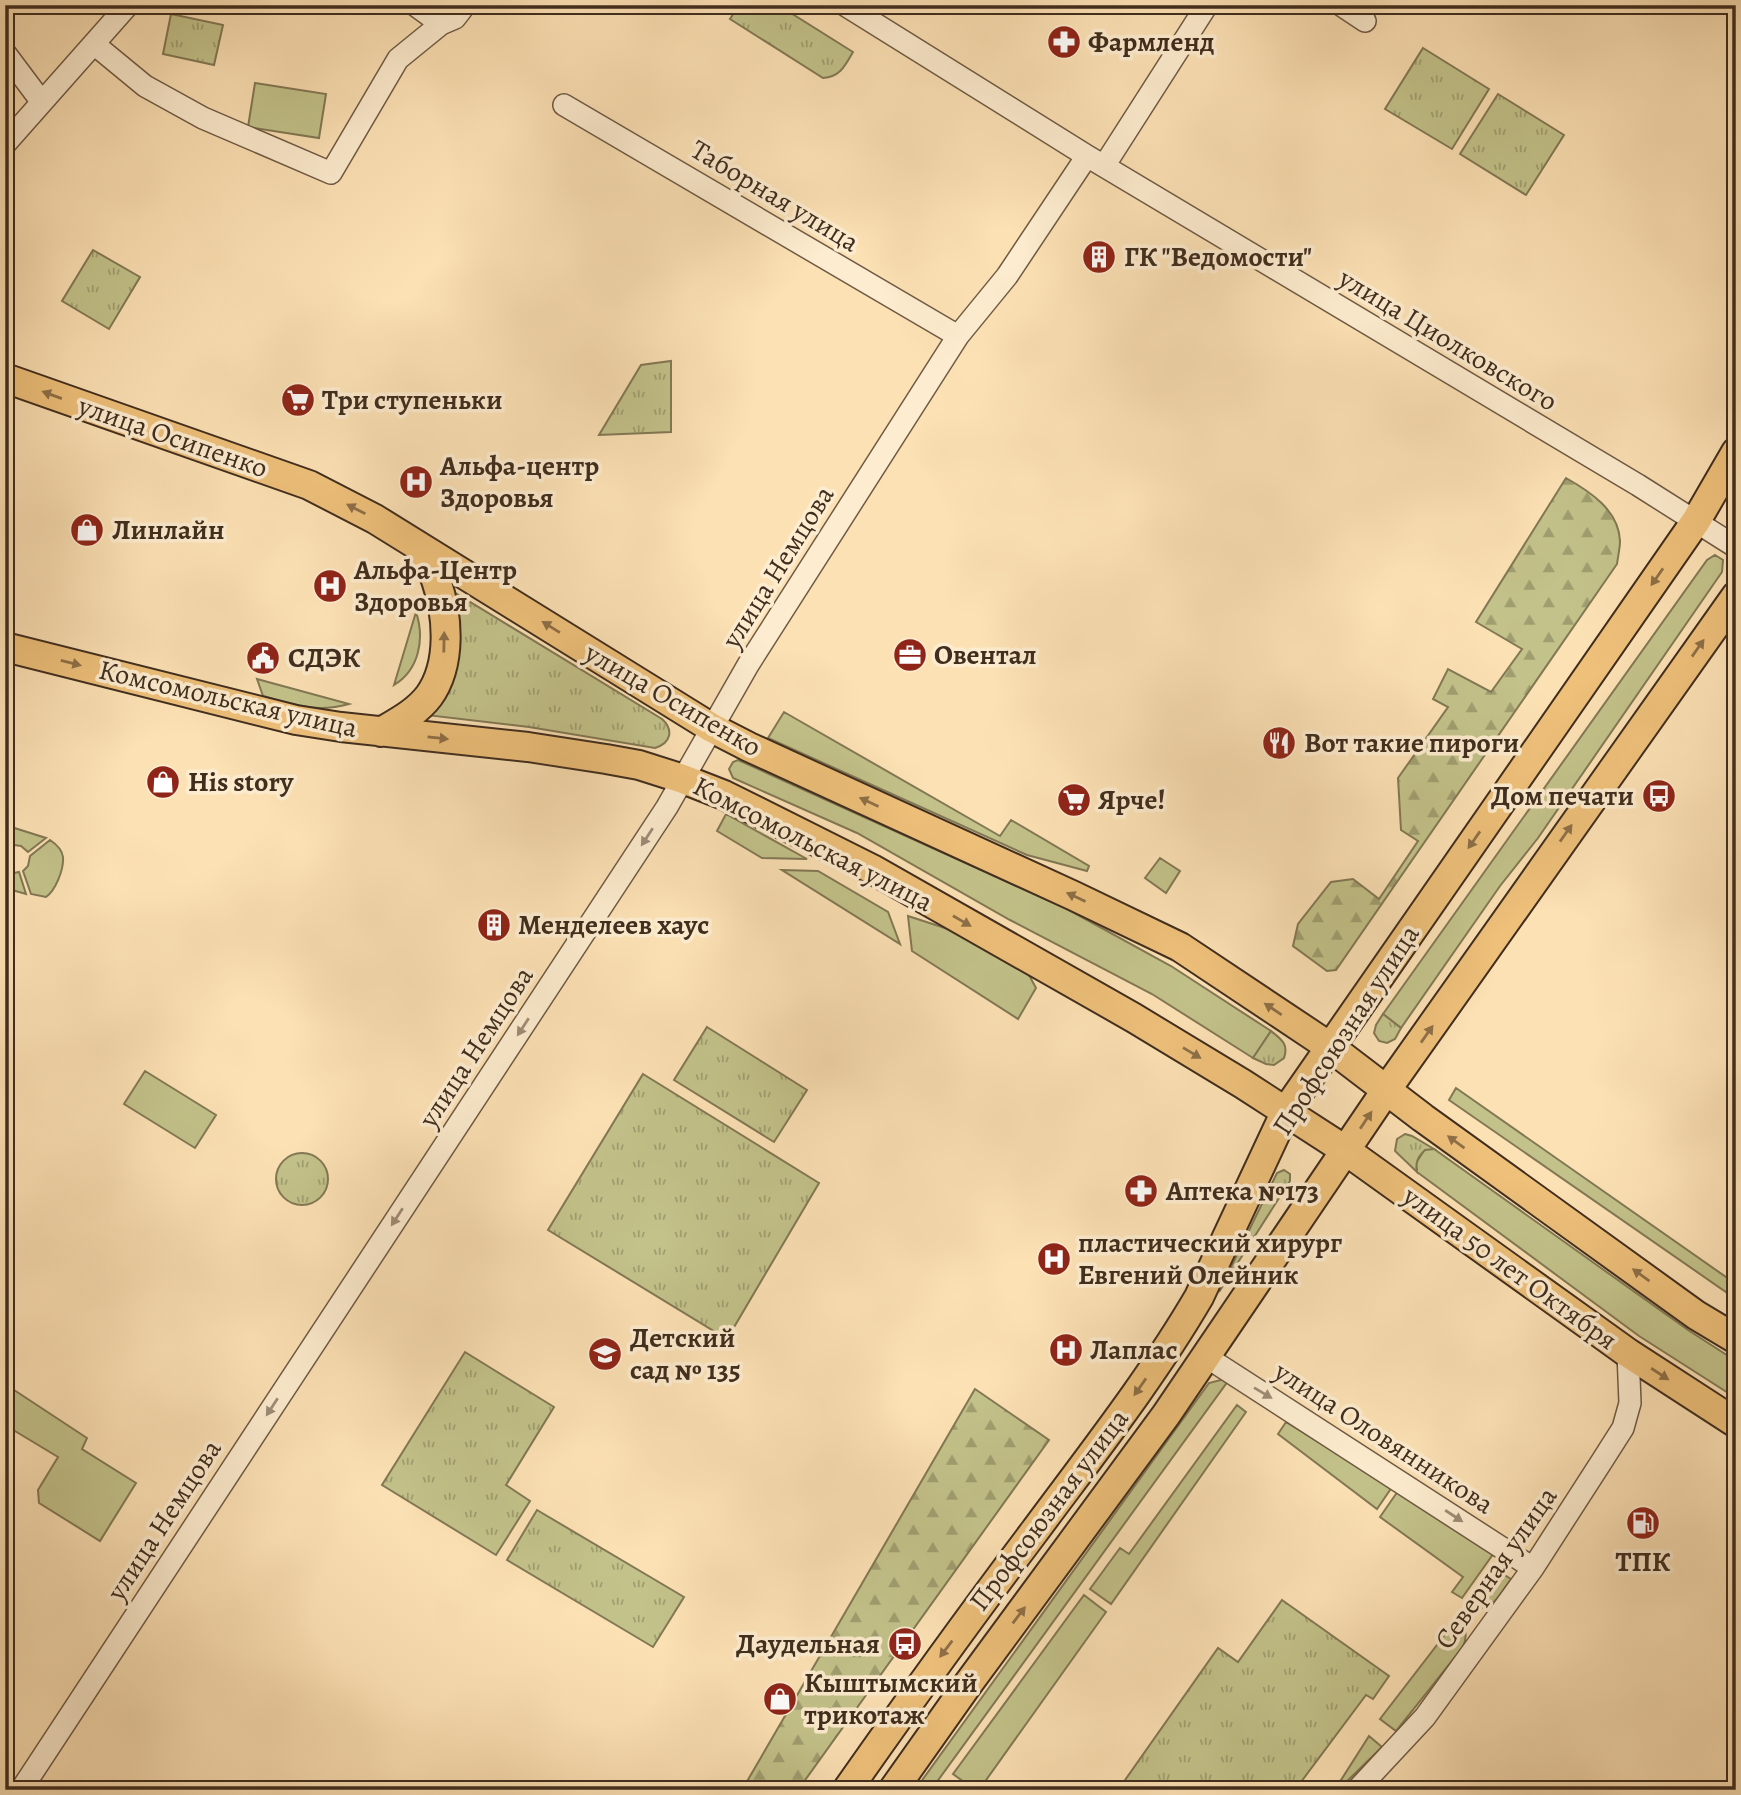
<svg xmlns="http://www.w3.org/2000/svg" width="1741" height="1795" font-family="Alegreya,serif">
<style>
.green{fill:#c3c28a;stroke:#827854;stroke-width:2}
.forest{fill:url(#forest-firs);stroke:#827854;stroke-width:2}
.park{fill:url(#park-tufts);stroke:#827854;stroke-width:2}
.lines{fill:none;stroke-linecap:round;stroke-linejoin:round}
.minor-casing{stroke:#6f5a44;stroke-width:24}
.major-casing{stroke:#402d1e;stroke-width:32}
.minor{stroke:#fdeccf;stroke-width:21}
.major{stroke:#eec07a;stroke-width:28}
.oneway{fill:#8e6f47}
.oneway2{fill:#9e8c76}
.labels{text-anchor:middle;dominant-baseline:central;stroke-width:7;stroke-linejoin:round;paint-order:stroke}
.poi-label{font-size:28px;font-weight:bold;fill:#402d1e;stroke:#fdeccf;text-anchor:start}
.street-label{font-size:28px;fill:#402d1e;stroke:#fdeccf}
</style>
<defs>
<pattern id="forest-firs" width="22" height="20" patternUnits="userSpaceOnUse" patternTransform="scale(1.75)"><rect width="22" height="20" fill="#c3c28a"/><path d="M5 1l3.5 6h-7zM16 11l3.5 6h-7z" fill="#a09e70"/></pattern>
<pattern id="park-tufts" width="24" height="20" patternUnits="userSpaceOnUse" patternTransform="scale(1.75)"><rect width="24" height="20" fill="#c3c28a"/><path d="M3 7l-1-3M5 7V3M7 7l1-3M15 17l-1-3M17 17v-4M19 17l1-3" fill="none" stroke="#a09e70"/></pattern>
</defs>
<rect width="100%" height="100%" fill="#fce1b5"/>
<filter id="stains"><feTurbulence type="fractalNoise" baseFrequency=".00286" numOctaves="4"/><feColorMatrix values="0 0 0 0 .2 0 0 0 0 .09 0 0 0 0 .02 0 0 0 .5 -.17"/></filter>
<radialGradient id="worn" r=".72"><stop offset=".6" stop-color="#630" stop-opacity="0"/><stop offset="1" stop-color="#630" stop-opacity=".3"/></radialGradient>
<path class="green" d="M255,83l71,11 -7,44 -71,-11z
M1715,555l8,5 -1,12 -184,266 -38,48 -99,142 -18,-14 324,-454z
M416,612c9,27 3,58 -22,73z
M257,679l92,25c-33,9 -54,1 -86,-8z
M784,712l216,124 11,-16 78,46 -2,5 -60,-16 -259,-117z
M738,760l329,149 104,57 100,65 -18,27 -101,-64 -142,-74 -153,-87 -124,-55 -4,-9 4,-7z
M726,814l81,45 -45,-1 -45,-27z
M5,825l41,13 -18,14 -7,-6 -7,-1 -9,6z
M50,840c6,4 12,9 13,17 1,13 -8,34 -17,40l-15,-3 -8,-23 5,-5 2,-10z
M1160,858l20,13 -14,22 -21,-15z
M9,870l5,3 5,-1 7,22 -21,-6v-15z
M782,870l36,1 70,41 12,32z
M908,916l46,15 75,44 7,13 -18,31 -106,-68z
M145,1071l71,44 -21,33 -71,-44z
M1456,1088l280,196v15l-287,-199z
M1425,1149h9l254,181 48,31v37l-97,-62 -222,-164 -1,-9z
M1224,1379l4,2 -297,409h-16l294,-407z
M5,1384l82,54 -5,11 54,34 -36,58 -61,-38 -1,-13 20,-33 -53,-32z
M1237,1405l9,7 -135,192 -21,-15 30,-41 9,6z
M1286,1422l106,65 -15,22 -99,-75z
M1398,1491l98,59 -34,48 -10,-6 11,-15 -83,-60z
M1498,1571l13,8c-11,15 -21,39 -42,24l20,-31z
M1084,1595l22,17 -127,178h-4l-22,-16z
M1457,1619c9,9 11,16 6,28l-67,84 -16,-12z
M1369,1736l13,11 -44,43h-7l10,-10z"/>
<path class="forest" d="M1566,478c23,13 53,32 54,63 0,7 -2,15 -3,23l-281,406 -9,1 -34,-25 5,-22 33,-42 22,-3 26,20 39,-58 -17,-11 -3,-52 50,-71 -15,-8 15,-30 43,23 31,-43 -46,-27z
M975,1389l74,51 -251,350h-56z"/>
<path class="park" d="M739,5h39l75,47c-8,14 -13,25 -30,26l-93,-59z
M171,14l52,11 -9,40 -51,-11z
M1423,48l66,41 -37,60 -67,-40z
M1498,94l66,41 -38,60 -66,-41z
M93,250l47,27 -31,52 -47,-28z
M671,361v71l-72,3 42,-70z
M444,586l218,133c12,11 9,24 -7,29l-126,-21 -103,-12z
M1383,1014l18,14 -6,11 -8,4 -8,-2 -5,-8 2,-8z
M707,1027l100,63 -33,52 -100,-62z
M1271,1031c10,8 18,13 13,27l-10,7 -8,-1 -13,-6z
M643,1074l176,109 -92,156 -179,-109z
M1405,1134l7,2 22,13 -9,1c-7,7 -10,12 -8,22l-22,-21 2,-12z
M276 1179a26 26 0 1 1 52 0a26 26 0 1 1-52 0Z
M1284,1170l6,4v7l-71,111 58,-119z
M465,1352l89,55 -48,78 24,16 -34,54 -114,-70z
M537,1510l147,87 -31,50 -146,-87z
M1282,1600l107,76 -16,23 -7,-4 -71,95h-177l100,-142 20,14z"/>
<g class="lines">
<g class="minor-casing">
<path id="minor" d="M415,5l26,19 14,-6 10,-13
M845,5l242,151 551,329 98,62
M1341,5l24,16
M94,44l51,42 58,32 128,55 67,-114 43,-35
M5,53l36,48
M564,105l394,231
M5,144l123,-139
M1104,166l103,-161
M1205,1356l328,212
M21,1790l646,-983 81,-142 210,-329 49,-60 80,-120
M1357,1790l68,-73 108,-149 69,-107 21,-33 7,-25 -2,-50"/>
</g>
<g class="major-casing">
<path id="major" d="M5,378l304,107 66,34 337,209 37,19 325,149 106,51 150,100 93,71 273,197 40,24
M5,647l291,73 45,7 187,20 78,12 33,6 44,14 41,16 148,74 262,149 109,66 102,66 283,203 108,70
M381,732c17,-10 36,-20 48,-36 23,-32 19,-81 7,-116 -4,-11 -12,-22 -18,-33
M847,1790c61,-87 123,-173 187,-258 57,-77 117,-153 165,-235l87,-186 410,-590 40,-69
M893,1790l75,-106 198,-269 221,-326 349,-493"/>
</g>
<use href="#minor" class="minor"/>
<use href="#major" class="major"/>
</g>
<defs><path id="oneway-solid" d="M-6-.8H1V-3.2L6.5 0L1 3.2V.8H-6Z" transform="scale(1.75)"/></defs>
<g class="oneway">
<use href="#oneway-solid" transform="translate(52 395) rotate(-160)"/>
<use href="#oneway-solid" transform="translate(356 509) rotate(-153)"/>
<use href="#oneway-solid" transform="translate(1657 577) rotate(125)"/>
<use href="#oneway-solid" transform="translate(551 627) rotate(-148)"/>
<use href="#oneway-solid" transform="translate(444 642) rotate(-89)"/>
<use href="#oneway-solid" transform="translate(1698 648) rotate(-55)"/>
<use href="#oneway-solid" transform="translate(71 663) rotate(14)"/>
<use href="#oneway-solid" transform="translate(438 738) rotate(6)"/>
<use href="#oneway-solid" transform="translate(869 802) rotate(-155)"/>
<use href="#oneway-solid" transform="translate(1566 833) rotate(-55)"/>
<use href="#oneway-solid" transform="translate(1474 840) rotate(125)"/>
<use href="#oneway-solid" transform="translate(1076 897) rotate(-155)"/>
<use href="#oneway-solid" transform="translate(962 921) rotate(30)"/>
<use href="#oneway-solid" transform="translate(1273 1009) rotate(-146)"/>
<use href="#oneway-solid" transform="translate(1427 1034) rotate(-55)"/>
<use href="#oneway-solid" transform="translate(1192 1053) rotate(31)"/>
<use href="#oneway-solid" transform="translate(1366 1120) rotate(-56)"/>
<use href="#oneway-solid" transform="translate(1456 1142) rotate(-144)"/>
<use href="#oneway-solid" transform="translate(1641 1275) rotate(-144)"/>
<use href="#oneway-solid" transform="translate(1660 1374) rotate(33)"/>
<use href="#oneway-solid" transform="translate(1140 1387) rotate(125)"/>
<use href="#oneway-solid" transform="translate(1019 1615) rotate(-53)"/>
<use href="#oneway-solid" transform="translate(946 1649) rotate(127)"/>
</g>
<g class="oneway2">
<use href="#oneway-solid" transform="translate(647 837) rotate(123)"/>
<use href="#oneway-solid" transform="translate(523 1027) rotate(123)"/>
<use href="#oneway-solid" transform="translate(397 1217) rotate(123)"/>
<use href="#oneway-solid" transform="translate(1263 1393) rotate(31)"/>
<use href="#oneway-solid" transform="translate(272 1407) rotate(123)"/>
<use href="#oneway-solid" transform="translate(1454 1516) rotate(33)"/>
</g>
<defs>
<g id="pharmacy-disc" transform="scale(1.75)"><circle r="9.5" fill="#8f2418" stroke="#fdeccf"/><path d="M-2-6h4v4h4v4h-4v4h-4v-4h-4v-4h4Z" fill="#fff"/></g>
<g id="building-disc" transform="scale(1.75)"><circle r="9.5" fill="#8f2418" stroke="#fdeccf"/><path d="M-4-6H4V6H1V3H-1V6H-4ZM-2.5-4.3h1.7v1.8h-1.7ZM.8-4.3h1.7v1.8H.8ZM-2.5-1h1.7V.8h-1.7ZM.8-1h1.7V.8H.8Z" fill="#fff"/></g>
<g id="supermarket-disc" transform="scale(1.75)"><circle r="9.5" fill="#8f2418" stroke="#fdeccf"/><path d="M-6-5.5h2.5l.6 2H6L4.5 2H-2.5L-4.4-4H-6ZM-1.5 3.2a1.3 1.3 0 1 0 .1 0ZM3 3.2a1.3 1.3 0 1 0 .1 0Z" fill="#fff"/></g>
<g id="hospital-disc" transform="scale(1.75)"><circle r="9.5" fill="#8f2418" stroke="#fdeccf"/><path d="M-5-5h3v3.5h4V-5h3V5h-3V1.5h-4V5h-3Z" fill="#fff"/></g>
<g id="shop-disc" transform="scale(1.75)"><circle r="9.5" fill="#8f2418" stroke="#fdeccf"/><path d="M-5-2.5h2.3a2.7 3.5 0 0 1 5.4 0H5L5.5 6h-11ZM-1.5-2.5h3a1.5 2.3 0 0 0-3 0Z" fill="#fff"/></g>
<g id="office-disc" transform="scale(1.75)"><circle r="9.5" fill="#8f2418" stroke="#fdeccf"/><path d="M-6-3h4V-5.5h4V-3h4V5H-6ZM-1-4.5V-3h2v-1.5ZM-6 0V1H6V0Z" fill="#fff"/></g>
<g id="civic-disc" transform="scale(1.75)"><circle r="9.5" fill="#8f2418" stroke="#fdeccf"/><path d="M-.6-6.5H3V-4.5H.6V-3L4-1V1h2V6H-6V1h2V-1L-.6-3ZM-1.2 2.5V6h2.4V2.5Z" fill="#fff"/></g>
<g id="restaurant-disc" transform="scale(1.75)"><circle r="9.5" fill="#8f2418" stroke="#fdeccf"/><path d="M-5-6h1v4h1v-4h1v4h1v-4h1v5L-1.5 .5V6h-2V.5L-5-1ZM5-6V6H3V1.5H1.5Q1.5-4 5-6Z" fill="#fff"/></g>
<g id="bus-disc" transform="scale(1.75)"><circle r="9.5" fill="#8f2418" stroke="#fdeccf"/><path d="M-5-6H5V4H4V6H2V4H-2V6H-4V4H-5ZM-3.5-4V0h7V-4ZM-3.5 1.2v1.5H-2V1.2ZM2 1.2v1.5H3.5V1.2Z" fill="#fff"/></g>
<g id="school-disc" transform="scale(1.75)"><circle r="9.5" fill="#8f2418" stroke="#fdeccf"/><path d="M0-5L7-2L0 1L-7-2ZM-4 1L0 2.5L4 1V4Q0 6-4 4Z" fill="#fff"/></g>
<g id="fuel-disc" transform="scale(1.75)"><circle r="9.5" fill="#8f2418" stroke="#fdeccf"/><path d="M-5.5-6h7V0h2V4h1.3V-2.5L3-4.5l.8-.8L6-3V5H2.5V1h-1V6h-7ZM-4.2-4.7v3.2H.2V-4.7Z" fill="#fff"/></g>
</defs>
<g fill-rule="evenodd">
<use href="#pharmacy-disc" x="1064" y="42"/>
<use href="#building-disc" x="1099" y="257"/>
<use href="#supermarket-disc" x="298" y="400"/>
<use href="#hospital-disc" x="416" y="482"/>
<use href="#shop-disc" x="87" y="530"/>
<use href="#hospital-disc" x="330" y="586"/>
<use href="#office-disc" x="910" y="655"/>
<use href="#civic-disc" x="263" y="658"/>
<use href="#restaurant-disc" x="1279" y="743"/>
<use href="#shop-disc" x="163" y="782"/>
<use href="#bus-disc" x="1659" y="796"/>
<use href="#supermarket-disc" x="1074" y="800"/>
<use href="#building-disc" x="494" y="925"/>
<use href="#pharmacy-disc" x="1141" y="1191"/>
<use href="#hospital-disc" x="1054" y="1259"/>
<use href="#hospital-disc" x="1066" y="1350"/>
<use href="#school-disc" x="605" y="1354"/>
<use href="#fuel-disc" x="1643" y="1523"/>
<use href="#bus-disc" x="905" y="1644"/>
<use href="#shop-disc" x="780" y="1699"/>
</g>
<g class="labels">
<g class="poi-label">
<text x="1088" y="42">Фармленд</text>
<text x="1124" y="257">ГК "Ведомости"</text>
<text x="322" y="400">Три ступеньки</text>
<text x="440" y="466">Альфа-центр<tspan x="440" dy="32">Здоровья</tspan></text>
<text x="112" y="530">Линлайн</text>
<text x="354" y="570">Альфа-Центр<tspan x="354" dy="32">Здоровья</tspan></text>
<text x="934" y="655">Овентал</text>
<text x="288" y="658">СДЭК</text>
<text x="1304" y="743">Вот такие пироги</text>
<text x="188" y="782">His story</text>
<text x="1634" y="796" text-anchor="end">Дом печати</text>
<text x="1098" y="800">Ярче!</text>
<text x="518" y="925">Менделеев хаус</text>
<text x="1166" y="1191">Аптека №173</text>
<text x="1078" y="1243">пластический хирург<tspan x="1078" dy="32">Евгений Олейник</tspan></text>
<text x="630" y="1338">Детский<tspan x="630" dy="32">сад № 135</tspan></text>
<text x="1090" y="1350">Лаплас</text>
<text x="1643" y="1562" text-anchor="middle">ТПК</text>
<text x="880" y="1644" text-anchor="end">Даудельная</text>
<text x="804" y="1683">Кыштымский<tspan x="804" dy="32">трикотаж</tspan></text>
</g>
<g class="street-label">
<text transform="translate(775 196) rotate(31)">Таборная улица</text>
<text transform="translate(1448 340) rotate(31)">улица Циолковского</text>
<text transform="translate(173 437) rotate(19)">улица Осипенко</text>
<text transform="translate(778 567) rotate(-58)">улица Немцова</text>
<text transform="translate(228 699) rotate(13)">Комсомольская улица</text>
<text transform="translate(673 700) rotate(30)">улица Осипенко</text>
<text transform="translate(813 844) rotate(27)">Комсомольская улица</text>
<text transform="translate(1346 1030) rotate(-57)">Профсоюзная улица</text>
<text transform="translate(476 1047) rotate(-57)">улица Немцова</text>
<text transform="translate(1510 1268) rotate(36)">улица 50 лет Октября</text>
<text transform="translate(1384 1438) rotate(33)">улица Оловянникова</text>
<text transform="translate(1049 1510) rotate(-53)">Профсоюзная улица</text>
<text transform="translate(164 1520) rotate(-57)">улица Немцова</text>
<text transform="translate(1496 1568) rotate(-55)">Северная улица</text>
</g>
</g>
<rect width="1741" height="1795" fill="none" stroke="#fce1b5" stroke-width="28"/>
<rect x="7" y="7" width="1727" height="1781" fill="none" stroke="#402d1e" stroke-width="3.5"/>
<rect x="14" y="14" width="1713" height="1767" fill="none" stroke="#402d1e" stroke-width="2"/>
<rect width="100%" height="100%" filter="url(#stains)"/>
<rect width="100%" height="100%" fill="url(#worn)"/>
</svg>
